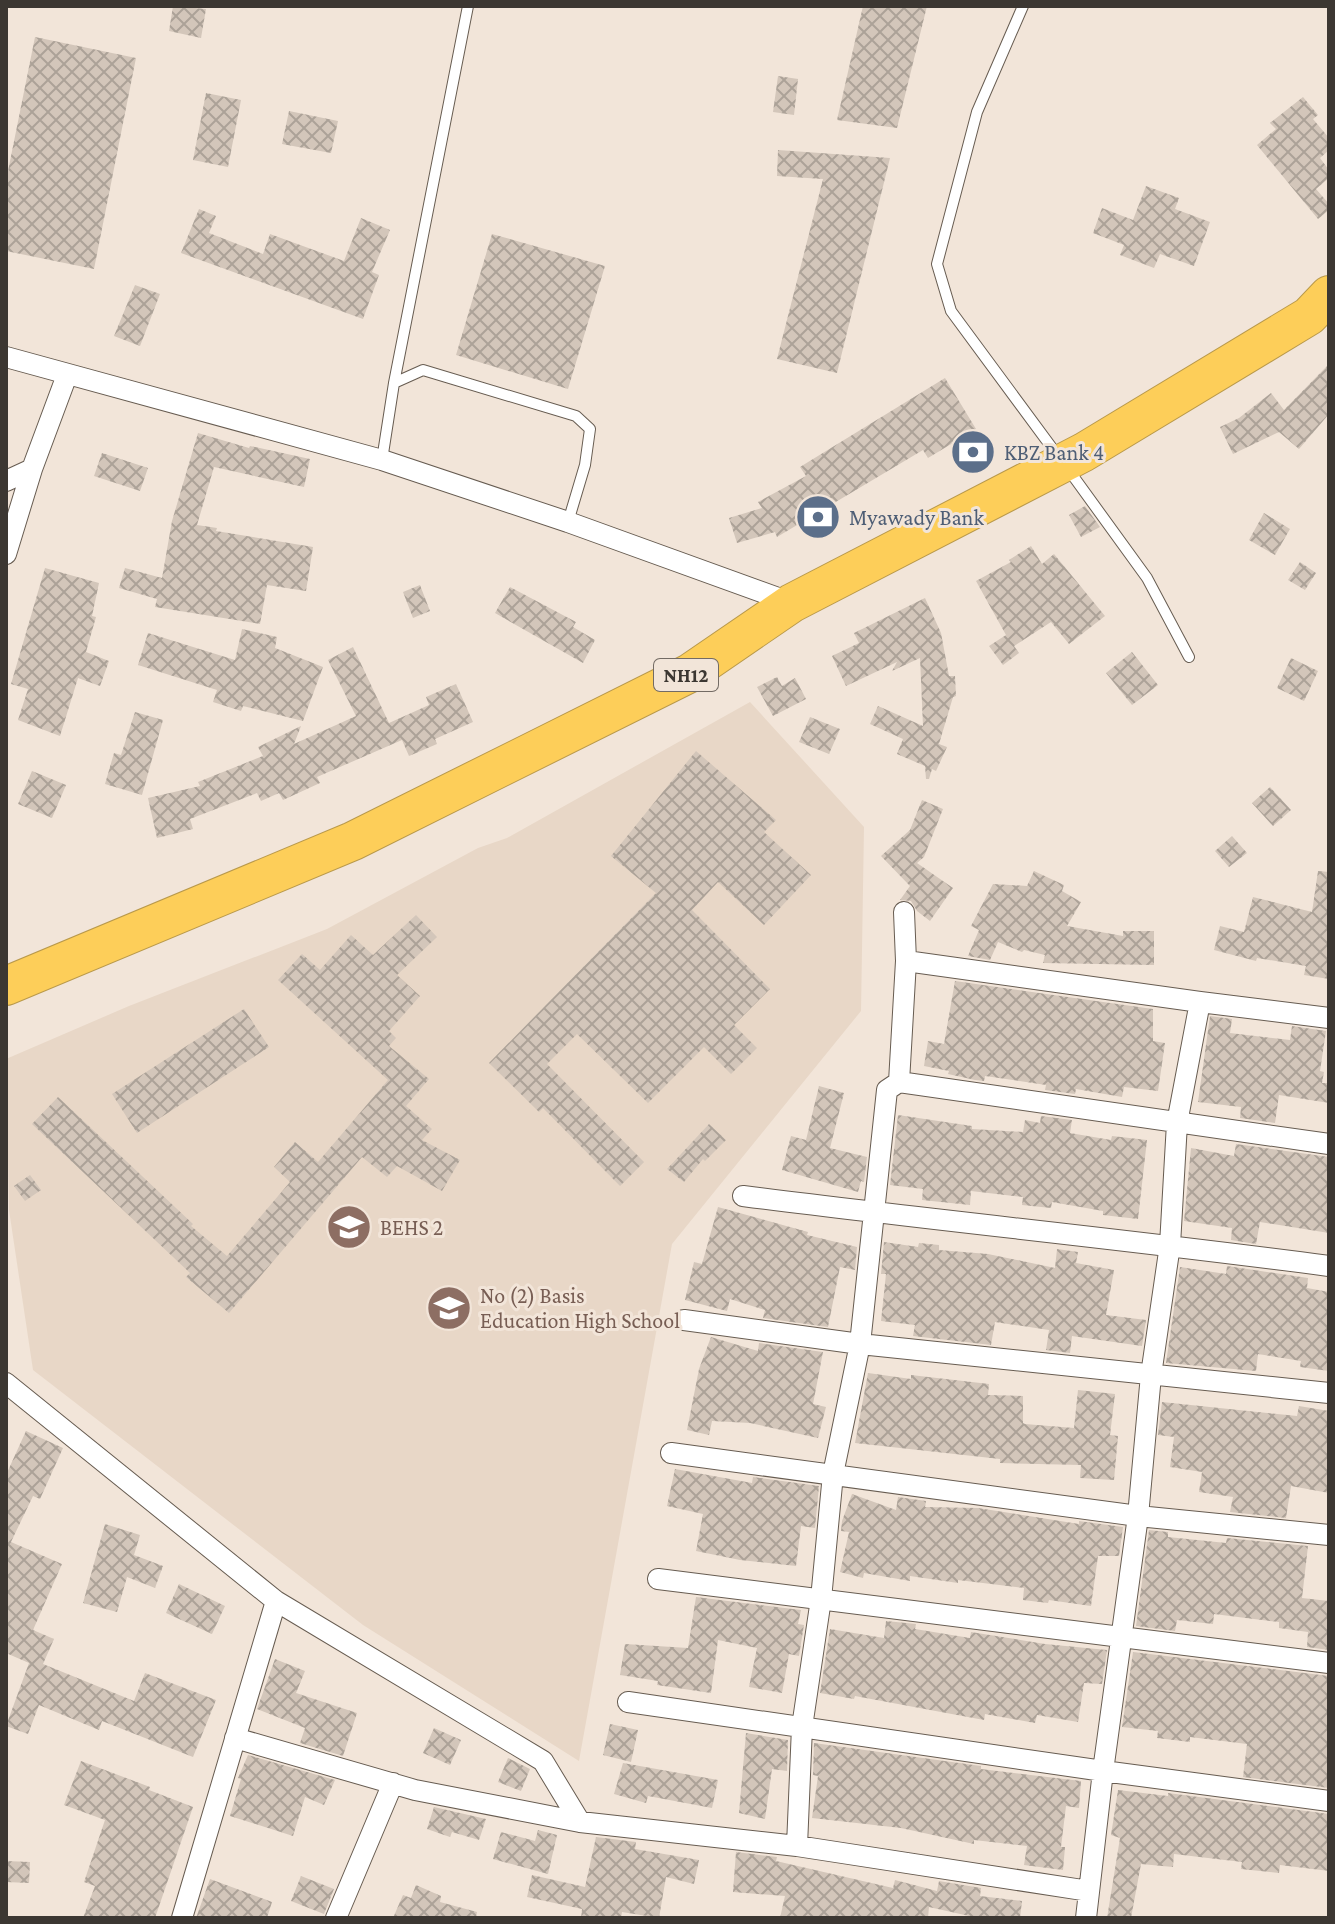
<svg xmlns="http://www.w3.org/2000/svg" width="1335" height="1924" font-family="'Crimson Pro',serif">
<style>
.education{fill:#e8d7c7}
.building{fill:url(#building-cross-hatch)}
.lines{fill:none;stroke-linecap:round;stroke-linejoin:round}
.lane-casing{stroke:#675c51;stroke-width:12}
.street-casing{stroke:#675c51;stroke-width:22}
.highway-casing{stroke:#b9994b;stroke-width:40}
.lane{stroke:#fff;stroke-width:10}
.street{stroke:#fff;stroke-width:20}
.highway{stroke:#fdce59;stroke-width:38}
.labels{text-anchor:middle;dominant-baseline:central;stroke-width:6;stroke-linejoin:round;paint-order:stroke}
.shield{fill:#f2e5d9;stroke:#736b64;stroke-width:2}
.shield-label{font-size:20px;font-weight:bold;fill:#3c3732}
.service-label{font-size:22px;fill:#4e5e75;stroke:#f2e5d9;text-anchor:start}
.education-label{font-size:22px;fill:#785e54;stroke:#f2e5d9;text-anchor:start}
</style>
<defs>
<pattern id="building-cross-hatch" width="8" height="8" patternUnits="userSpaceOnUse" patternTransform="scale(2)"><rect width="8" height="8" fill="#d3c6ba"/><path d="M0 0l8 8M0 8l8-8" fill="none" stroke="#aca298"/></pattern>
</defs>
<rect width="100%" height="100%" fill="#f2e5d9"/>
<path class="education" d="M750,702l114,125 -3,184 -189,233 -93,517 -216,-136 -330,-255 -24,-160 -3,-151 123,-53 198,-77 151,-81 29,-10z"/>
<path class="building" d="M173,6l33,3 -5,29 -32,-7z
M863,6h64l-30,122 -60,-8z
M35,37l101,21 -42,211 -88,-18v-70z
M778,76l20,3 -4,36 -21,-3z
M206,93l35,7 -13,67 -35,-7z
M1303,97l15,18 -5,4 16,19v12l-9,8 9,12v8l-13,11 13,15v6l-11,9 -61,-74 19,-16 -6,-6z
M289,111l49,10 -7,32 -49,-9z
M778,150l112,8 -53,215 -60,-14 46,-180 -46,-3z
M1146,186l33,12 -4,11 35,13 -16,44 -34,-12 -6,14 -34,-13 4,-10 -31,-12 9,-25 31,12z
M199,209l17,7 -7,17 54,21 7,-20 74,27 17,-43 29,12 -18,42 7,3 -16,44 -182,-66z
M492,234l113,32 -37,123 -112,-34z
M135,285l25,9 -20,52 -26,-10z
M1329,364v50l-30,35 -20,-17 -46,22 -13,-27 19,-9 32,-25 13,17z
M945,378l31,51 -48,29 -5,-8 -146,87 -2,-5 -38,11 -8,-25 33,-10 -4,-6 48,-26 -6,-9z
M198,433l51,15 1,-2 60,13 -6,28 -90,-20 -17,58 20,3 -1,3 97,16 -7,44 -39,-6 -7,39 -105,-17 2,-8 -38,-11 6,-20 37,10 10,-57z
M102,453l46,15 -8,23 -46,-15z
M1085,506l15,21 -19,10 -12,-22z
M1264,513l26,16 -15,26 -26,-15z
M1031,546l11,18 12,-10 51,62 -36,28 -18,-22 -37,24 5,7 -16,12 -14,-19 17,-11 -30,-54 35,-19 -2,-2z
M1300,562l16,11 -11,17 -17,-10z
M45,568l54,15 -7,33 4,1 -10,35 23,9 -9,25 -22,-8 -18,58 -42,-16 10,-31 -17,-5z
M420,585l10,26 -17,7 -10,-26z
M510,587l66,35 -3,5 22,13 -12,23 -88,-50z
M925,598l16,35 8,43h6l1,20 -3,1 -14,47 8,3 -11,24 -4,-2 -3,10h-3l-1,-13 -28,-12 6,-15 -33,-15 8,-18 45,20 -3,-68 -28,13 5,-9 -51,24 -14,-30 27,-13 -5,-10z
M242,629l35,8 -2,11 48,19 -20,54 -60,-15 -2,5 -28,-9 4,-12 -79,-25 10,-32 87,27z
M353,647l36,76 40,-18 -3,-8 30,-13 17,38 -38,17 2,5 -28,12 -7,-16 -85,37 3,6 -37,17 -4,-7 -18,8 -4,-8 -67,26 3,10 -36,9 -9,-40 52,-12 -2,-4 65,-26 -5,-9 43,-21 -7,18 62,-28 -28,-56z
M1132,652l26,33 -26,20 -26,-32z
M1291,658l27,13 -14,30 -27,-13z
M777,677l5,9 13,-8 11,21 -33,17 -16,-29z
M135,712l28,8 -21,75 -37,-11 9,-31 7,2z
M810,717l30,12 -11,25 -30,-12z
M696,751l80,69 -12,12 47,43 -47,50 -46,-43 -26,28 78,79 -36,36 23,23 -26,26 -27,-27 -56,56 -71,-69 -30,30 97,98 -24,24 -77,-78 -4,4 -50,-49 167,-170 -45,-37z
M32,771l34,14 -14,33 -34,-14z
M1270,787l21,23 -18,16 -21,-23z
M922,800l21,9 -19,48 -7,6 36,25 -23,33 -13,-10 -6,-10 -11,-1 10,-14 -29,-30 29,-26z
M1232,836l15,17 -18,14 -14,-16z
M1034,871l30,14 -2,6 19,11 -14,24 56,10v-5h31v34l-111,-2 2,-8 -21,-5 -2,2 -24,-10 -8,18 -22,-4 11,-26 -8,-4 22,-42 34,2z
M1318,871l11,1v107l-25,-4 2,-9 -49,-8 -1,3 -42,-11 6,-24 24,6 9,-35 59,15z
M416,915l21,22 -40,38 23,21 -31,35 7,7 -7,8 40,33 -23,27 26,23 -10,11 38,20 -18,31 -45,-25 -10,11 -25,-20 -133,156 -43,-36 4,-4 -158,-149 26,-27 135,127 -2,2 36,30 63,-74 -16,-15 21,-25 23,20 70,-82 -110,-100 24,-26 18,16 31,-35 22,20z
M955,981l198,28v32l12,2 -7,48 -34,-4 -2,10 -46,-8 -1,5 -30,-4 1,-5 -61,-9 -1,5 -9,-1 -27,-6 1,-3 -25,-5 4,-25 16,3z
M244,1009l25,38 -132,86 -25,-39z
M1210,1016l22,3 -2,14 60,7 2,-14 34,5 -6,40 4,1 -2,11h7v20l-50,-8 -4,28 -35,-5 1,-11 -43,-5z
M819,1086l25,7 -14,55 37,9 -3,25 -3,-1 -3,11 -76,-22 9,-34 15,4z
M898,1115l74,11v3l51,3 2,-12 15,3 1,-7 31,4 -2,13 41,7 1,-4 35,4 -9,79 -35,-4v-4l-51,-9 -1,6 -29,-3 1,-8 -52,-6 -1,14 -48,-5 1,-11 -33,-4z
M709,1124l17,16 -21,21 -2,-2 -19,23 -17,-13z
M1236,1144l93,13v76l-69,-11 -4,22 -25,-4 1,-12 -48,-7 7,-73 43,8z
M30,1175l11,15 -16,11 -11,-15z
M718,1207l90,25 -1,3 50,12 -2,23 -15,-3 -12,60 -65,-9 2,-8 -35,-11 -3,12 -42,-11 9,-38 8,2z
M884,1242l34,5 1,-4 20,2v5l49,4 67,14 2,-19 21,3 -2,11 38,7 -8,45 40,5 -4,26 -70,-10 -2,17 -24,-3 3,-20 -54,-8 -4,23 -78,-9 2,-11 -34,-4 5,-47h-5z
M1227,1266l81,12 -1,10 22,4v79l-29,-4 1,-6 -43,-7 -2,17 -90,-8 14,-96 46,7z
M711,1337l47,14 1,-8 64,9 -10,52 13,3 -8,31 -68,-15 -38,-2 -3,14 -22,-5 12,-61z
M868,1373l43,6v-4l78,9 -1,11 35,1v27l2,1 49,4 4,-38 37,4 -5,41 8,1 -4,44 -34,-2 1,-13 -81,-2v-4l-145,-16z
M1162,1402l135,14 2,-10 30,5v82l-38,-7 -5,32 -56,-6 3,-15 -34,-5 3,-20 -32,-5 4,-30 -16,-2z
M26,1431l37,17 -23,51 -7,-3 -22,46 51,22 -29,66 21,9 -11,25 91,37 11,-28 71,27 -23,57 -91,-36 -3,9 -60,-25 -11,29 -22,-8 23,-63 -23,-10v-178z
M675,1469l77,14 1,-6 66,9 -4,42 -14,-2 -5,40 -56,-6 -44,-9 7,-37 -36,-8z
M852,1494l44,16 2,-13 28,4 -1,6 53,1 101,16v-3l44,6 -4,29h-21l-7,50 -42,-6 -1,3 -25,-3 1,-12 -66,-8v3l-48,-7v5l-46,-8 -1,5 -23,-6 9,-40 -8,-1 1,-10z
M105,1524l35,11 -6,20 29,11 -8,22 -28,-11 -10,35 -34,-9z
M1149,1530l19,2v5l58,6 1,-5 81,8 -6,52 27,3v49l-22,-3 1,-15 -29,-4v-6l-65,-8 -1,10 -36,-4 -2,11 -39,-5z
M179,1584l46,22 -13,28 -46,-21z
M696,1597l105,13 -3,14 6,1 -5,31 -10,-2 -7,39 -33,-6 8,-39 -39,-8 -7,53 -54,-8 1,-4 -38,-6 5,-31 63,4z
M886,1621l30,3 -1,5 55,9 1,-6 74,12 62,6 -5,34 -18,-1 -6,39 -41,-7 -2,8 -50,-9 -1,6 -129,-24 -1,3 -34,-6 10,-64 54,9z
M1133,1652l196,24v112l-86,-11 4,-33 -57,-7v5l-33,-4 1,-7 -36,-4z
M275,1659l30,12 -9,22 61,20 -14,43 -43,-13 5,-15 -48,-19z
M610,1724l28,6 -7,32 -28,-7z
M434,1728l27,12 -11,25 -27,-12z
M746,1733l42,7 -1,31 -15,-2 -7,50 -26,-6z
M814,1743l167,23v3l100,12 -2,27 -13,-2 -5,41h4l-2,23 -39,-5 3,-19 -53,-6v4l-73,-16 -89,-10 6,-42 -5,-1z
M248,1755l87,25 -11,25 -19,-8 -12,39 -63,-20 11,-37 -3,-1z
M508,1758l22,11 -9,22 -23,-9z
M81,1761l69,26 -1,3 44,17 -38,111h-72l12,-32 -11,-4 21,-62 -41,-15z
M623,1763l95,17 -6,28 -64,-12 -2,7 -32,-9z
M1118,1790l50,6v-3l161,21v57l-49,-6 -1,8 -38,-4 1,-7 -68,-8 -1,13 -32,-3 -10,54h-24l13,-80 -9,-3z
M434,1807l52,12 -7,21 -27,-8 -2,5 -23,-8z
M538,1830l19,5 -9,39 -55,-15 8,-27 34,9z
M596,1837l40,5 -1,7 64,11 -5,24 -28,-7 -7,41 -37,-6 -1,6h-40l1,-9 -55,-12 5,-22 53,12z
M736,1852l41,5 -1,4 117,27 2,-8 42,11 2,-10 42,7 -1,8 42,5 -2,17h-42l-49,-11 -1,11h-148l5,-22 -52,-4z
M6,1861l24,1 -1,21 -23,-1z
M301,1876l33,13 -10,25 -33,-13z
M210,1879l62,23 -5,16h-71z
M416,1885l25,11 -1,6 37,10 -1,6h-83l10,-23 8,3z"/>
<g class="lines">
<g class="lane-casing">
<path id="lane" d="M1023,6l-46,106 -40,152 14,47 107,145
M394,383l29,-13 153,46 14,13 -5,36 -17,57
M382,460l12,-77 74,-377
M1068,469l79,109 42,79"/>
</g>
<g class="street-casing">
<path id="street" d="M6,357l376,103 186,62 224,81
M6,481l26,-12 35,-94
M6,554l26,-85
M906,961l294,41 129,16
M899,1082l430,62
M743,1196c195,25 391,44 586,70
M684,1320l176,24 469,49
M6,1383l270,218 267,160 37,61
M671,1453l467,63 191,19
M658,1579l671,84
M628,1702l475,69 226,30
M235,1738l180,52 165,32 217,24 292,45
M797,1846l5,-119 19,-128 12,-125 27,-130 27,-254 12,-8 7,-121 -2,-49
M182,1918l94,-317
M336,1918l57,-135
M1086,1918l17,-147 35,-255 13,-141 19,-130 7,-122 23,-121"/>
</g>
<g class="highway-casing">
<path id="highway" d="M6,986l347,-145 337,-168 102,-70 292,-151 225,-136 20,-21"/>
</g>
<use href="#lane" class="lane"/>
<use href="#street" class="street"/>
<use href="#highway" class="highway"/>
</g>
<defs>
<g id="bank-disc" transform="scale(2.3)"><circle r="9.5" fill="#5c6f8a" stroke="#f2e5d9"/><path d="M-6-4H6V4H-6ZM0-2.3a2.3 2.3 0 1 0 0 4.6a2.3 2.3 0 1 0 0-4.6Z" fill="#fff"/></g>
<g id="school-disc" transform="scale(2.3)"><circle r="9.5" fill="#8d6e63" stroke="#f2e5d9"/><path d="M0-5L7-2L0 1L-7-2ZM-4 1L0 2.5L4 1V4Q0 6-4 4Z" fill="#fff"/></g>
</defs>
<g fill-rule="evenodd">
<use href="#bank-disc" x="973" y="452"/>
<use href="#bank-disc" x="818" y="517"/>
<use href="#school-disc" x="349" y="1227"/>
<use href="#school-disc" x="449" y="1308"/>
</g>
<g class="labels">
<rect class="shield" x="654" y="659" width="64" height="32" rx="6"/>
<g class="shield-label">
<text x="686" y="675">NH12</text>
</g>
<g class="service-label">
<text x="1004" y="452">KBZ Bank 4</text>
<text x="849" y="517">Myawady Bank</text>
</g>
<g class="education-label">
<text x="380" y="1227">BEHS 2</text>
<text x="480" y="1295">No (2) Basis<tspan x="480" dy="25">Education High School</tspan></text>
</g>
</g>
<rect width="1335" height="1924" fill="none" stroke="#3c3732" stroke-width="16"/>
</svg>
